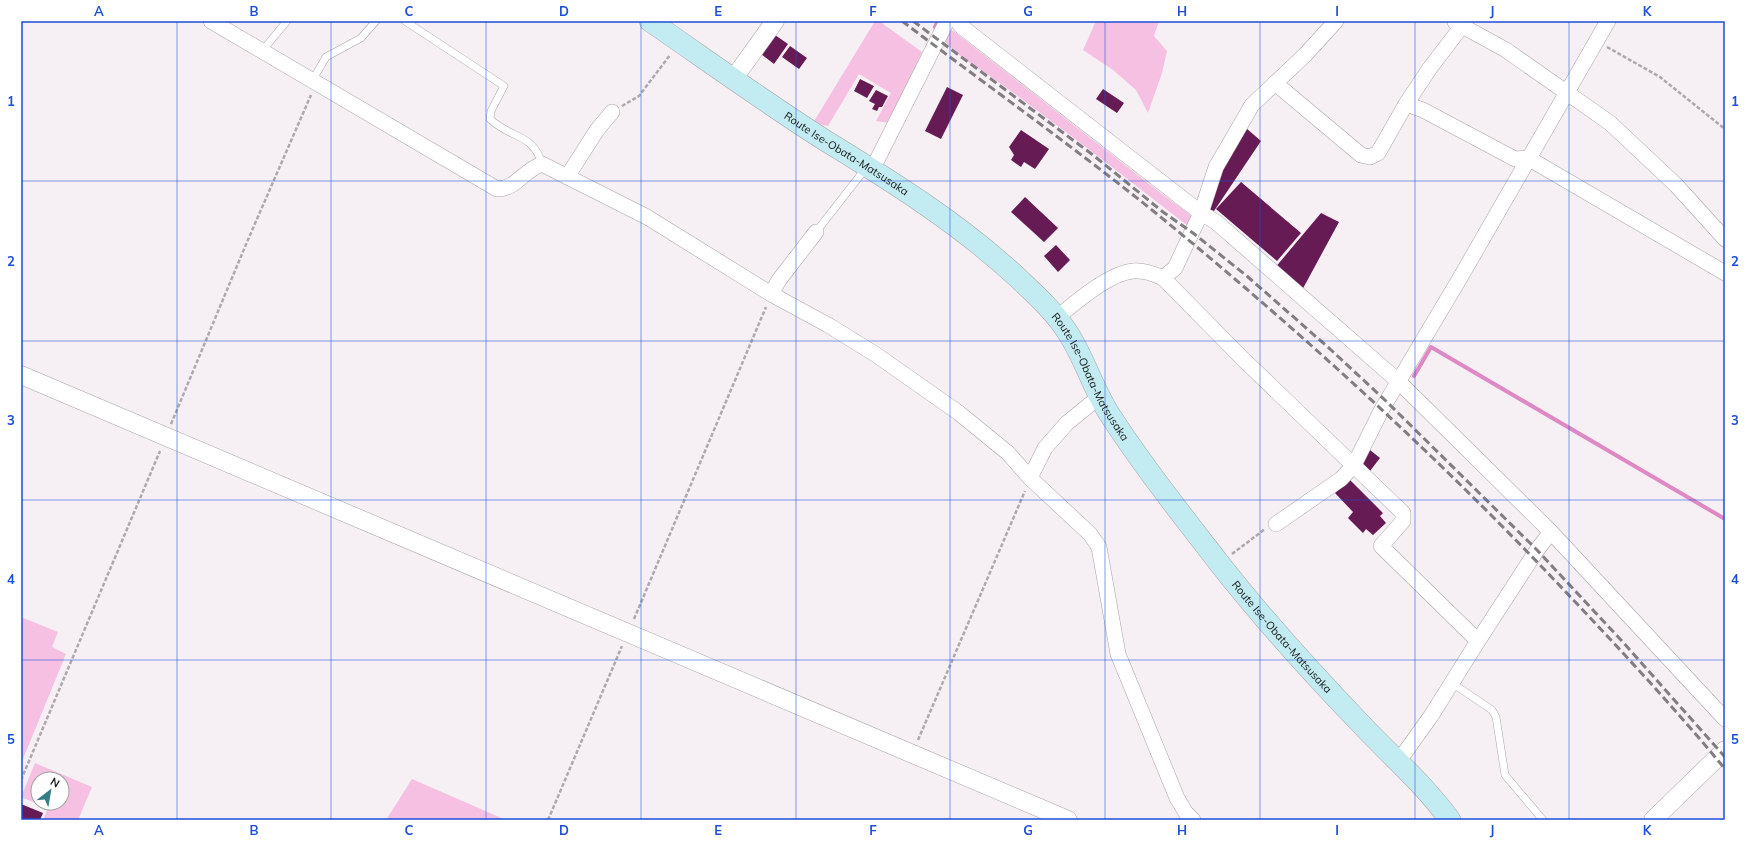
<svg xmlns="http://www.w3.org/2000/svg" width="1746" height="841" font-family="Mulish,sans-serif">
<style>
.green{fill:#f5c0e2;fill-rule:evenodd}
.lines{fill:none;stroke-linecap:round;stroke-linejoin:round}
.stream{stroke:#df89c4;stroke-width:4}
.building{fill:#671b54}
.service-casing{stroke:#a9a4a7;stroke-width:8}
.minor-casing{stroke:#a9a4a7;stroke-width:16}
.tertiary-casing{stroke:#a9a4a7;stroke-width:19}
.secondary-casing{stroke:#a9a4a7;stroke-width:22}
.path{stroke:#aea9ac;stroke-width:2.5;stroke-dasharray:4 2;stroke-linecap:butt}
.service{stroke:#fff;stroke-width:7}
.minor{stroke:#fff;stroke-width:15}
.tertiary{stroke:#fff;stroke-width:18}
.secondary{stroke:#c2ecf1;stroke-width:21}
.rail{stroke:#817d80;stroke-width:3;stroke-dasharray:8 4;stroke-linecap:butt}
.grid{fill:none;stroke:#1d4ed8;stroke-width:1;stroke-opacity:0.55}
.labels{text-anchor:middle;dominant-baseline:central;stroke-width:4;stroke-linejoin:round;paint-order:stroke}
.street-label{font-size:11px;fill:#191718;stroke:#fff}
.neatline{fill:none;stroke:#1d4ed8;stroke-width:1.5}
.grid-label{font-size:13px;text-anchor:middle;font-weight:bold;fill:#1d4ed8}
</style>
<rect width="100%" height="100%" fill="#f6f0f4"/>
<path class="green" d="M875,21h4l43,31 -33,71 -13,-2 15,-28 -32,-19 -31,52 -15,-3z
M1096,21h63l-5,15 13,15 -5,22 -14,40 -12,-23 -23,-20 -30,-20z
M949,30h3l210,164 30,22 -4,10c-66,-51 -131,-102 -198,-150 -12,-8 -43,-26 -46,-38z
M21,617l37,15 -6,15 14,7 -45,110z
M35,763l57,24 -14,33h-35l5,-12 -27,-11zM38,779h24v24h-24z
M412,779l94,41h-120z"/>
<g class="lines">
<path class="stream" d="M935,27l3,-6
M1414,376l17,-29 294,172"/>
</g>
<path class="building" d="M775,35l13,9 -14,20 -13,-10z
M790,46l17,12 -8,11 -17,-12z
M860,79l14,7 -7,12 -13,-7z
M947,87l16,8 -22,44 -16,-8z
M1103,89l21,14 -7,10 -21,-14z
M876,90l12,6 -6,11h-3l-2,4 -5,-2 3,-5 -6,-3z
M1246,128l15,13 -47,70 -5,-2 13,-41z
M1021,130l28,19 -14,20 -11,-7 -3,5 -10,-7 3,-5 -5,-8z
M1241,182l60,51 -24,28 -61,-52z
M1025,197l33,31 -14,14 -33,-30z
M1321,213l18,9 -38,70 -27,-23z
M1056,245l14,15 -12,12 -14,-16z
M1370,450l10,8 -10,13 -10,-9z
M1349,479l34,34 -3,3 6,7 -13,12 -7,-6 -3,4 -15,-15 5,-6 -18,-19z
M21,804l22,9 -3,7h-15l-4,-2z"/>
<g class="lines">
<g class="service-casing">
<path id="service" d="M405,21l99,65 -13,25 -1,8c21,20 43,14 52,45
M262,51l25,-30
M312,81l14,-24 35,-19 15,-17
M816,232l50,-64
M1452,683l40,27 4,7 9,58 38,45"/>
</g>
<g class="minor-casing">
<path id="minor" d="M211,21l286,168c19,0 27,-19 45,-25l105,53 124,77 57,31 47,29 84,59 49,40 22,25 60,56 9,13 19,107 59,144 9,15 7,7
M957,21l5,6 239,186 15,9 182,159 153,151 174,187
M1455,22l51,28 104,73 66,62 49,54
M1462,26l-32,42 -24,36 17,6 92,49 13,-1 197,115
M1275,83l86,72 9,2 8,-4 28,-49
M873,168l74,-147
M567,177l30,-47 15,-18
M1163,278l81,82 159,153v8l-22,25 97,95
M771,294l8,-14 37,-48
M1057,318c17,-15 53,-45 76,-47 11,-1 21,3 30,7l12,-10 26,-55 15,-46 36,-62 53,-50 31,-34
M1030,478l15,-30 22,-25 32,-26
M1276,524l65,-45 13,-14 28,-56 78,-131 148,-257
M1398,762l33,-46 47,-75 59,-91 14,-18"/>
</g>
<g class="tertiary-casing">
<path id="tertiary" d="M734,78l41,-57
M21,375l1047,445
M1653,820l72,-70"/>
</g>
<g class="secondary-casing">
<g id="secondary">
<path id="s1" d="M650,21c58,40 116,82 176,120 67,41 134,83 192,137 18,17 37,34 50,55 17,26 25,56 42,82 33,51 72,100 109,148 44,56 92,109 141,160 30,32 64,61 90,97"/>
</g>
</g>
<path class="path" d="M1607,47l53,30 65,52
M622,106l17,-10 31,-41
M171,424l76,-182 64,-147
M1232,554l33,-25
M634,619l132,-312
M918,740l107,-249
M21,780l139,-329
M548,820l74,-174"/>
<use href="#service" class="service"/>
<use href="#minor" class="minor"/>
<use href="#tertiary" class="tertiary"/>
<use href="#secondary" class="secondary"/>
<path class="rail" d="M902,21c83,63 169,124 250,189 151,123 294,254 427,396 50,53 100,107 146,163
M913,21l180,134 70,57 30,21 55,44 82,72 56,52 151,149 84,90 104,117"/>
</g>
<path class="grid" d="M177,21v799M331,21v799M486,21v799M641,21v799M796,21v799M950,21v799M1105,21v799M1260,21v799M1415,21v799M1569,21v799M21,181h1704M21,341h1704M21,500h1704M21,660h1704"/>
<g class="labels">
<g class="street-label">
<text stroke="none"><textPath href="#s1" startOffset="237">Route Ise-Obata-Matsusaka</textPath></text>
<text stroke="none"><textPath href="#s1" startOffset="573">Route Ise-Obata-Matsusaka</textPath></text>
<text stroke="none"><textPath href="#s1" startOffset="897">Route Ise-Obata-Matsusaka</textPath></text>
</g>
</g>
<rect width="1746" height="841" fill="none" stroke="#ffffff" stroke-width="44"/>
<g transform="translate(50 791) rotate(31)"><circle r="19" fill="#ffffff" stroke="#a3a2a3"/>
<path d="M0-3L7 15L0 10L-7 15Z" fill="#357c86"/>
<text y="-6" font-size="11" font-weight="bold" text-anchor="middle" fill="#191718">N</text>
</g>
<rect x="22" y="22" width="1702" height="797" class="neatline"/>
<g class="grid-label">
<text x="99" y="16">A</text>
<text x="254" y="16">B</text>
<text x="409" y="16">C</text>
<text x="564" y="16">D</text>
<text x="718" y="16">E</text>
<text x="873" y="16">F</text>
<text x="1028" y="16">G</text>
<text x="1182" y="16">H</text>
<text x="1337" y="16">I</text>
<text x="1492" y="16">J</text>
<text x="1647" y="16">K</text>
<text x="11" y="106">1</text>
<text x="1735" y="106">1</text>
<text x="11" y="266">2</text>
<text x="1735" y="266">2</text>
<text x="11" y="425">3</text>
<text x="1735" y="425">3</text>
<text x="11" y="584">4</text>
<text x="1735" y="584">4</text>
<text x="11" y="744">5</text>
<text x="1735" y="744">5</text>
<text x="99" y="835">A</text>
<text x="254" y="835">B</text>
<text x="409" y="835">C</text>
<text x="564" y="835">D</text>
<text x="718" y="835">E</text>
<text x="873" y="835">F</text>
<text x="1028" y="835">G</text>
<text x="1182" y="835">H</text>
<text x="1337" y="835">I</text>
<text x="1492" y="835">J</text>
<text x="1647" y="835">K</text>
</g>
</svg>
